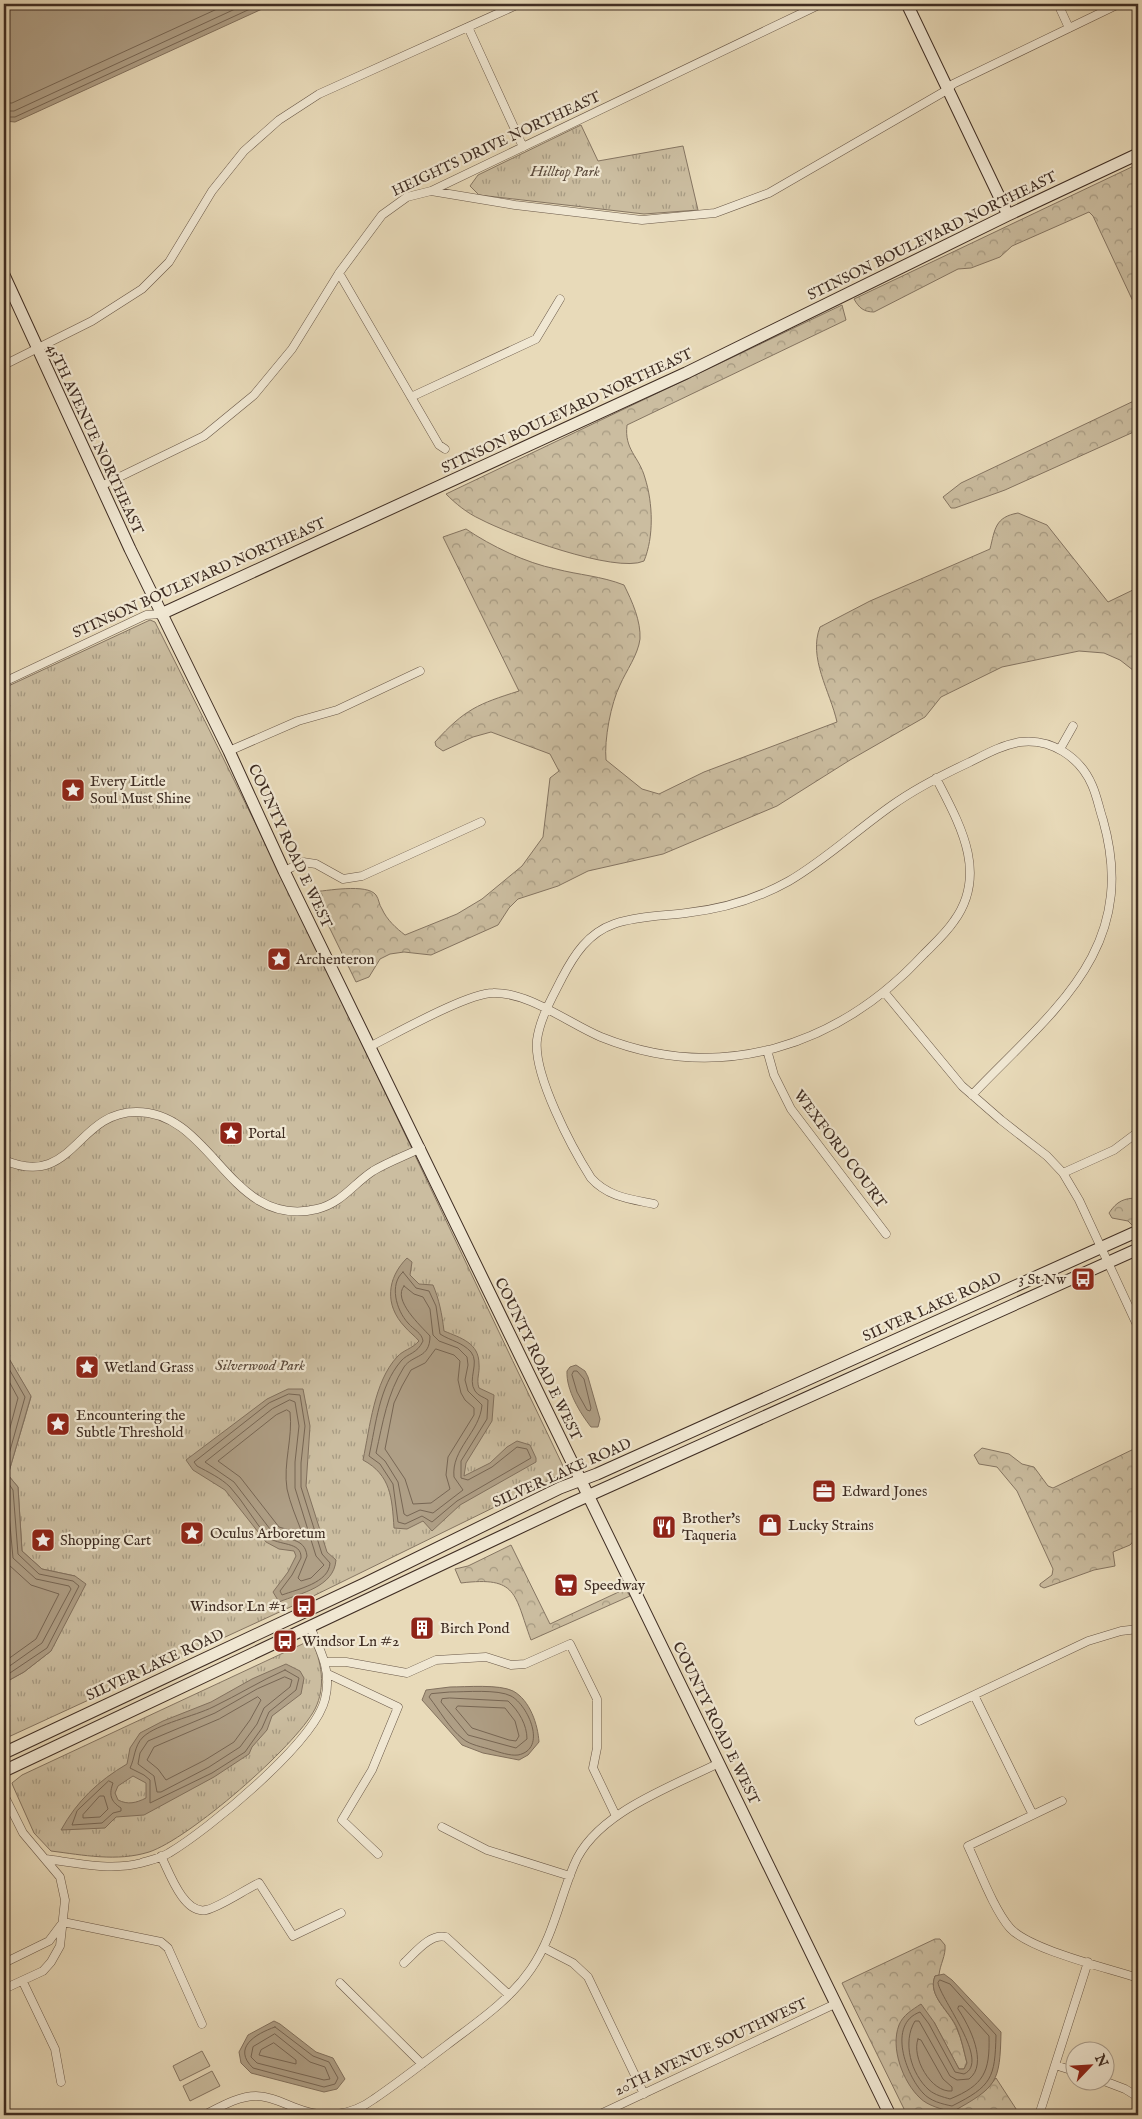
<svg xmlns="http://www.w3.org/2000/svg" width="1142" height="2119" font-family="'IM FELL English',serif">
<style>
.grass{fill:url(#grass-tufts);stroke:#857562}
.forest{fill:url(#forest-crowns);stroke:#857562}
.garden{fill:#cbbda0;stroke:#857562}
.water{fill:#af9f86;stroke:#82715e;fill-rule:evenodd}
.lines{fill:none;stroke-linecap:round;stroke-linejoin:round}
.shore{stroke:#776654;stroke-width:1}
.street-casing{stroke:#695848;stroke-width:9}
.secondary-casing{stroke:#3f2d23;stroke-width:13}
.street{stroke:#f0e7d2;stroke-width:8}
.secondary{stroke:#f0e7d2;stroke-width:11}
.labels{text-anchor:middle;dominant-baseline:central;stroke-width:4.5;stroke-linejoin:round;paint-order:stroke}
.street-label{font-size:15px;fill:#3f2d23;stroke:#f0e7d2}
.park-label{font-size:15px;font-style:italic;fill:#5b4a3c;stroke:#f0e7d2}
.poi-label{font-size:15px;fill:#3f2d23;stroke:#f0e7d2;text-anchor:start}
</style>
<defs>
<pattern id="grass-tufts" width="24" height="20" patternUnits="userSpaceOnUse" patternTransform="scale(1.25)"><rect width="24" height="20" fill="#cbbda0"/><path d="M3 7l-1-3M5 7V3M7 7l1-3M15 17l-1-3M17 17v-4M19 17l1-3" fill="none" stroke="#a69a82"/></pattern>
<pattern id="forest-crowns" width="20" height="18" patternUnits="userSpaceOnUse" patternTransform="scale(1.25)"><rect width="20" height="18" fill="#cbbda0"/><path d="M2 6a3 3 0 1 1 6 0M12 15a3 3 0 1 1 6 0" fill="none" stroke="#a69a82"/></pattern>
</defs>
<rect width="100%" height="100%" fill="#e8dab9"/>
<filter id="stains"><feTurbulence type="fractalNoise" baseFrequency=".004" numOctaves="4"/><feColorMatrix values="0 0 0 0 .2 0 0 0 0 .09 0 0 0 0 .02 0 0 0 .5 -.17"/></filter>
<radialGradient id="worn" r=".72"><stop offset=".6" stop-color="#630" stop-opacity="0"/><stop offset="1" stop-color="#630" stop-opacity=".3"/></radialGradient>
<path class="grass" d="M581,125l17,36 85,-15 15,64 -54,4 -165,-19 -9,-9 8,-11z
M150,620l5,2c142,279 273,563 408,844l1,7 -265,130 -295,136v-56l20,-11 27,-21 24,-75 -33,-7 -20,-18 -4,-64 -10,-12 23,-78 -27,-47v-662z
M311,1640c11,21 15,47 4,69 -20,38 -126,130 -166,143 -32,10 -66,3 -98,-1l-17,-18 -21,-47 -1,-3 10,-8z"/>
<path class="forest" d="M1138,164v148l-45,-96 -4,-4 -77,34 -12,11 -29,11 -13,1 -84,43c-10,0 -15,-4 -20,-13z
M842,305l4,15 -219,105c-3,25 12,31 18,53 8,25 9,59 -1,83 -28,13 -136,-27 -164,-42 -13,-6 -24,-15 -34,-25z
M1138,399v31l-133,60 -50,18h-4l-8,-11 18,-14z
M1018,513l29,12 61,77 27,-13 3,4v81l-18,-14 -16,-7 -25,-2 -77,16 -61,30 -16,20 -75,43 -73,46 -114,48 -75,17 -30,15 -40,13 -9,9 -11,17 -67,30 -27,-3 -14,2 -10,5 -11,18 -13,5 -44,-90c14,-1 55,-9 64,3 3,4 3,10 6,14 5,11 14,19 23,26l52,-21 25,-15 40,-33 21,-29 7,-59 9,-7 -9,-17 -59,-22 -18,5 -30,14 -7,-5 -1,-4c30,-33 43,-38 84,-51l-76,-154 23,-8c25,17 60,34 90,40 23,6 45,7 68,16 8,16 17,36 16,54 -2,16 -14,32 -20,46 -9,18 -16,55 -14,75l36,29 17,5 45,-22 133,-50c-7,-31 -29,-64 -17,-95l50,-26 120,-52c5,-20 5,-32 28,-36z
M1138,1198v25l-5,3 -5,-5 -16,-3 -3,-5c8,-12 15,-15 29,-15z
M1138,1447v89l-8,9 -17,7 2,14 -21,4 -50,18 -4,-2v-2l12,-9 1,-6 -36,-78 -20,-24 -18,-3 -5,-9 8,-7 27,6 13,10 12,3 14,19 5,2z
M511,1545l39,79 75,-35 5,7 -99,44c-17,-46 -13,-64 -70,-57l-6,-14 13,-3z
M935,1939h5l5,6c1,11 -5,19 -6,30l-4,1c-8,20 15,35 22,53 5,11 7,23 10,34l-3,6h-5l-25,-47 -37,27 6,22 49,41 34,-22 10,-12 24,37h-113l-65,-132z"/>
<path class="garden" d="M202,2051l8,15 -30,15 -7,-15z
M212,2071l8,15 -30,15 -7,-15z"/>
<path class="water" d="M4,4h269l-258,118 -11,-1z
M407,1258l5,4 -2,13 9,9 14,1c6,14 9,29 11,46 17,7 35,12 35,33 1,9 -3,15 0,24l15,7 -2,26 -26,42 -2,13 26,-13 17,-16 10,-6 13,4 6,13v4l-76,43 -28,26 -9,-10 -16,8 -13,-1c-2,-30 -3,-53 -31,-68 7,-33 11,-78 34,-103 6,-7 15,-8 22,-16 -4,-5 -10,-9 -14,-14 -21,-22 -18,-49 2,-69z
M4,1350l27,46 -23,79 10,12 4,64 20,18 33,7 11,8 -35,67 -27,21 -20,11z
M576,1365l9,6 3,6 12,42 -2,8h-7c-11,-14 -25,-37 -24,-56l3,-4z
M288,1389h15l7,37 -4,60 21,66 9,8c-2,27 -35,33 -57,42l-6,-10 15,-20 8,-16 -2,-5 -15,-2 -13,-7 -41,-52 -32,-20 -7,-10 81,-61z
M286,1664l14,7 4,7 -3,16 -29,22 -5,14 -15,17 -3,7 -35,23 -70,38 -28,2 -11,11 -44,2c16,-29 37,-49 66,-66l3,-16 10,-15 23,-12 48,-19 41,-23zM133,1776l13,7v15c-10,5 -18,7 -28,2l-3,-7 3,-7z
M450,1687c16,0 49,-3 63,4 17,9 25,34 26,51l-11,13 -9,5 -36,-7 -21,-8 -40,-45 4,-10z
M944,1974l8,6 49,52c-1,51 -4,55 -49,80 -10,-3 -24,-6 -32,-14 -17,-16 -30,-50 -21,-73 4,-10 13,-15 22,-21l13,18 25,47h5l3,-6c-3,-11 -5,-23 -10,-35 -7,-17 -30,-32 -22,-52z
M274,2021l6,3 36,28 17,6 12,21 -8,10 -13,3 -73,-19 -10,-10 -2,-11 9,-17z"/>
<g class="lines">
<path class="shore" d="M4,103h8l216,-99
M4,111h10l232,-107
M4,117h11l246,-113
M403,1272l13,16 13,3 7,15 4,28c11,7 22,8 31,18 9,11 -4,27 4,39 3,5 9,6 13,9l-1,19 -26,42v17l7,2 24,-13 25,-20 10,2 4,9 -74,43 -25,21 -10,-6 -17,8 -7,-2 -5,-38 -13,-20 -11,-8c7,-32 10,-69 32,-95 7,-8 16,-7 22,-20 -1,-8 -9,-11 -15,-18 -12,-13 -19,-39 -5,-51z
M404,1286l10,8 9,3 7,12 3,26 6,6 19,7 9,9 1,8 -3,15 3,11 14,14c-2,27 -31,44 -28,72l9,13 -30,23 -13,-3 -13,6 -3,-2 -6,-32 -13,-21 -9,-8c7,-31 11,-59 28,-86 9,-13 26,-8 26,-31 -9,-10 -38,-36 -26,-50z
M436,1349l18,6 6,6 -2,19 3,13 4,7 9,8v7l-26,42 -2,18 4,14 -19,14 -18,1 -8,-25 -20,-30 9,-46 8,-17 9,-16 14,-7z
M4,1360l21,37 -21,75
M574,1371h3l7,8 7,29 -1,3 -3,-1 -10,-18 -5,-17z
M4,1372l14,26 -14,52
M289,1394l11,1 5,31 -4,37v24l21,67 8,9c-1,20 -32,26 -48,32l-2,-4 12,-16 9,-17c1,-17 -23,-12 -33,-21 -14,-15 -24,-35 -38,-50 -9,-9 -22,-15 -33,-21l-3,-4 75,-59z
M290,1400l5,2 4,24 -4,36v26l21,68 8,9 -13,13 -10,3 -3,-3 9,-22c-2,-19 -20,-15 -34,-23l-39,-51 -29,-20 67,-53z
M287,1410l3,2c3,26 -7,51 -3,77 3,14 9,28 14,41l-2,3 -20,-6 -39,-50 -22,-16 58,-46z
M4,1477l9,13 5,64 21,20 34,7 6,5 -32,62 -43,29
M4,1487l3,5 6,66 23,21 33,7 2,3 -29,54 -38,27
M4,1556l5,9 22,20 28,9 -23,45 -32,23
M285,1670l14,8 -3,12 -27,22 -7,16 -17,24 -33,21 -62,30v-23l-6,-5 -14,-7c5,-10 4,-22 13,-31 14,-13 52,-21 70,-30 25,-12 47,-26 72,-37z
M285,1677l7,3 -2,7 -26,21 -7,16 -17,23 -31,20 -48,25h-4l-3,-16 -16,-12 2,-11 8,-12 67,-28 42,-24z
M450,1692c15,0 48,-3 61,4 17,9 37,53 7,59 -8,1 -19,-3 -26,-5 -9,-3 -22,-5 -29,-11 -14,-11 -23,-28 -34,-42l2,-3z
M258,1697l3,3 -11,20 -16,22 -29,18 -39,20 -8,-11 -11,-9 7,-13 65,-28z
M450,1698l58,3c11,10 19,24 19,38l-11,9 -48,-13 -27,-33 1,-3z
M458,1706l47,2 10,13 4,15 -3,5 -7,-1 -37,-12 -16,-19z
M109,1781l4,2c-4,11 -3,18 8,25v3l-8,2 -11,10 -30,2 5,-14z
M100,1796h4l4,13 -8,8 -17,1v-3z
M940,1980l10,4 46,51c-1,43 -4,51 -44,71 -10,-2 -22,-5 -29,-13 -17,-18 -36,-69 -3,-81l9,12 26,48 9,2c27,-12 -23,-74 -26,-91z
M959,2006h3l27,30c1,36 -5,49 -39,63 -7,-2 -15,-4 -21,-9 -18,-16 -27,-48 -14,-69h4l31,55 7,4 12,-1c20,-15 0,-54 -11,-70z
M275,2027l38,29 16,6 9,16 -3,6 -11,3 -71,-19c-21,-20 2,-34 22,-41z
M275,2034l35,28 15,5 5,12 -6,1 -67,-17 -6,-6 2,-10z
M918,2039l3,1 22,39 9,8v4c-21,2 -41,-34 -34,-52z
M274,2043l22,17v4l-37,-9 2,-5z"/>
<g class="street-casing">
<path id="street" d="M1058,4l11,24
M468,27l55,120
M431,191l84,14 127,15 73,-7 54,-20 178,-103 6,-6 166,-80
M339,273l100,172 6,4
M4,365l88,-44 50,-32 27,-27 43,-71 32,-40 35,-31 40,-26 200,-90
M411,397l125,-58 24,-40
M101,486l103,-50 50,-41 38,-46 47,-76 43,-58 25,-18 24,-6 390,-187
M4,682l142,-67 15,-1
M1060,749l13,-23
M229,751l69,-30 39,-11 83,-39
M284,871l19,-9 13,2 27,15 19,-3 119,-54
M885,993l77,93 39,34 46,36 16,17 16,27 59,127
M371,1046c26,-13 97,-53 122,-53 36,-1 75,30 108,44 120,48 238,9 323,-83 11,-11 22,-21 30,-33 35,-48 5,-98 -18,-143
M767,1050l7,25 17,34 95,125
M4,1160c69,30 72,-48 132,-48 77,-1 93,118 181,97 25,-6 36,-25 56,-38 15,-9 32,-15 48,-23
M1063,1173l51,-23 24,-18
M654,1204c-24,-5 -46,-7 -63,-26 -19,-30 -58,-103 -54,-138 3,-22 15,-42 25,-62 12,-23 26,-45 52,-54 23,-8 49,-8 72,-11 36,-4 71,-14 103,-32 36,-21 68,-51 102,-75 25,-18 51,-31 79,-44 16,-8 32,-17 50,-20 31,-4 60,15 72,43 5,11 7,23 11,35 37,130 -51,191 -131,275
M325,1662h21l61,11 29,-13 50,-3 25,8 14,-1 45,-20 27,55v49l-4,20 23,48
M328,1674l70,33 -26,63 -30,50 36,34
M974,1695l59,120
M919,1721l169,-80 33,-10 17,-2
M4,1795l19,38 37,44 5,23 -5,46 -9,16 -8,9 -39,18
M1062,1801l-94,45c11,23 26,64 42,82 20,22 98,40 128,50
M442,1827l45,23 83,26
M161,1856c8,16 23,59 45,54 12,-2 40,-21 53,-27l34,53 48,-23
M46,1859c30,4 65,12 95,4 10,-3 20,-5 28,-10 39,-23 146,-111 156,-154 7,-27 -4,-48 -15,-72
M63,1922l98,20 7,6 34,76
M544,1948l29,15 15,14 56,117
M4,1963l45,-22 12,-16
M404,1963c11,-10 26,-30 42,-26l63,58
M23,1982l32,67 6,33
M340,1983l82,81
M1055,2065l19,6
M1104,2081l21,8 13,8
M204,2115c16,-8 34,-19 52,-19 14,0 27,7 40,12 27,11 55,8 78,-9 25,-17 49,-36 73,-54 30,-23 62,-44 84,-76 22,-32 28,-68 43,-104 21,-52 97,-78 145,-102
M598,2115l237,-111
M1039,2115l49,-153"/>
</g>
<g class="secondary-casing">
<path id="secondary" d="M907,4l101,211
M4,275l126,274 99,202 55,120 606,1244
M161,614l525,-241 322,-158 130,-61
M4,1753l360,-169 196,-96 37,-14 541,-243
M4,1771l568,-268 566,-254"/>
</g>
<use href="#street" class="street"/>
<use href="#secondary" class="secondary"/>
</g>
<defs>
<g id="sight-square" transform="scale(1.25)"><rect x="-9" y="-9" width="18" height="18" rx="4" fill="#8f2418" stroke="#f0e7d2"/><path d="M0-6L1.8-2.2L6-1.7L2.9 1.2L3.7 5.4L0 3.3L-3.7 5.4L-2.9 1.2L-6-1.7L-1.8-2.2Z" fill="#fff"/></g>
<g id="bus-square" transform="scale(1.25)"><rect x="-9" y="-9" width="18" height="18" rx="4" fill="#8f2418" stroke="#f0e7d2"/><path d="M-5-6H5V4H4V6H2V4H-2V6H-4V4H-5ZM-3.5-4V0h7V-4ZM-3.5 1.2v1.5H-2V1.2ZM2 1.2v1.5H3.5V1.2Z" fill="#fff"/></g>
<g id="office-square" transform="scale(1.25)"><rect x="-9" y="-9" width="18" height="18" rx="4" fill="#8f2418" stroke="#f0e7d2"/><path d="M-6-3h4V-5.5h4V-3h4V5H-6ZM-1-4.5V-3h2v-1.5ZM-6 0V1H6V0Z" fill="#fff"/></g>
<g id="shop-square" transform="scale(1.25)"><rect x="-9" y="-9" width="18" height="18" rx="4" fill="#8f2418" stroke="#f0e7d2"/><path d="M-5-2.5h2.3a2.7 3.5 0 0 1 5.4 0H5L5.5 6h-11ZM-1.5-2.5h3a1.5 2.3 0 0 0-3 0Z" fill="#fff"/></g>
<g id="restaurant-square" transform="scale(1.25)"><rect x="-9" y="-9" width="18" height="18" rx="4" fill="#8f2418" stroke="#f0e7d2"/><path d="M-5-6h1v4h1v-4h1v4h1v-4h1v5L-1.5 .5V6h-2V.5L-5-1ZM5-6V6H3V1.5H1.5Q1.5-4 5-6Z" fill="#fff"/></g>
<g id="supermarket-square" transform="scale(1.25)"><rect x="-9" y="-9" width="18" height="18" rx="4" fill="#8f2418" stroke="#f0e7d2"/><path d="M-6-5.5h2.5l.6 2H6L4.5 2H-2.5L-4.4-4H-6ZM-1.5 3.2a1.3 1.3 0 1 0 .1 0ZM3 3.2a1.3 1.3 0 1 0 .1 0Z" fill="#fff"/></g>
<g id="building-square" transform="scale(1.25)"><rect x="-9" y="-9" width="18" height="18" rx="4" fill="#8f2418" stroke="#f0e7d2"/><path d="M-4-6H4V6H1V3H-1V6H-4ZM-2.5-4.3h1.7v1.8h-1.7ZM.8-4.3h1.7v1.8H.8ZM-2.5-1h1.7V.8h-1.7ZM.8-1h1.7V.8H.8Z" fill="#fff"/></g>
</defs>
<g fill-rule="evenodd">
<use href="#sight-square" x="73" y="790"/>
<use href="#sight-square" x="279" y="959"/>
<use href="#sight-square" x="231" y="1133"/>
<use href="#bus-square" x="1083" y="1279"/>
<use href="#sight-square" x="87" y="1367"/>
<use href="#sight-square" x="58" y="1424"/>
<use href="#office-square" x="824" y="1491"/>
<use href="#shop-square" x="770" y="1525"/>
<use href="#restaurant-square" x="664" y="1527"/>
<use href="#sight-square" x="192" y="1533"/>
<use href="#sight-square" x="43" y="1540"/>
<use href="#supermarket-square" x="566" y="1585"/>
<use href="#bus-square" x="304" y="1606"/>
<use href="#building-square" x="422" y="1628"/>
<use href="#bus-square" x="285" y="1641"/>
</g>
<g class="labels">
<g class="street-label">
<text transform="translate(496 144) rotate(-25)">HEIGHTS DRIVE NORTHEAST</text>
<text transform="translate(932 236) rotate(-26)">STINSON BOULEVARD NORTHEAST</text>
<text transform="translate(567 411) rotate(-25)">STINSON BOULEVARD NORTHEAST</text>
<text transform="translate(95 439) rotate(65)">45TH AVENUE NORTHEAST</text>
<text transform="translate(199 578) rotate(-24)">STINSON BOULEVARD NORTHEAST</text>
<text transform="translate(290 846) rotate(65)">COUNTY ROAD E WEST</text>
<text transform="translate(840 1149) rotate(53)">WEXFORD COURT</text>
<text transform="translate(932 1307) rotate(-24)">SILVER LAKE ROAD</text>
<text transform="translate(538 1359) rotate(64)">COUNTY ROAD E WEST</text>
<text transform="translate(562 1473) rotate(-24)">SILVER LAKE ROAD</text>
<text transform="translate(155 1665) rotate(-25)">SILVER LAKE ROAD</text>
<text transform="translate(716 1723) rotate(64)">COUNTY ROAD E WEST</text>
<text transform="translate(711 2047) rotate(-25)">20TH AVENUE SOUTHWEST</text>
</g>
<g class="park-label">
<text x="565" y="171">Hilltop Park</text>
<text x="260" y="1365">Silverwood Park</text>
</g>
<g class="poi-label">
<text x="90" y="781">Every Little<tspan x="90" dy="17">Soul Must Shine</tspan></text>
<text x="296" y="959">Archenteron</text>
<text x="248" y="1133">Portal</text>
<text x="1066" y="1279" text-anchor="end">3 St Nw</text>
<text x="104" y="1367">Wetland Grass</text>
<text x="76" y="1415">Encountering the<tspan x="76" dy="17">Subtle Threshold</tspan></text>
<text x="842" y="1491">Edward Jones</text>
<text x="682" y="1518">Brother's<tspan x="682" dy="17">Taqueria</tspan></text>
<text x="788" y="1525">Lucky Strains</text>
<text x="210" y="1533">Oculus Arboretum</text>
<text x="60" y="1540">Shopping Cart</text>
<text x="584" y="1585">Speedway</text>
<text x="286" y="1606" text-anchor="end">Windsor Ln #1</text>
<text x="440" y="1628">Birch Pond</text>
<text x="302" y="1641">Windsor Ln #2</text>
</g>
</g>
<rect width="1142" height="2119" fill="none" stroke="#e8dab9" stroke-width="20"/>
<rect x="5" y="5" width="1132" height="2109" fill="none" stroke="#3f2d23" stroke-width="2.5"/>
<rect x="10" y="10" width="1122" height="2099" fill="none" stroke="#3f2d23"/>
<g transform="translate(1090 2066) rotate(65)"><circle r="24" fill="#f0e7d2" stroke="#a99d8c"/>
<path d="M0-4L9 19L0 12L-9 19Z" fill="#8f2418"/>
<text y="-8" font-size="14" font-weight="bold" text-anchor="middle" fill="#3f2d23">N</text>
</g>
<rect width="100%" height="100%" filter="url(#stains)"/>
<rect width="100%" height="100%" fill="url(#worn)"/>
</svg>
